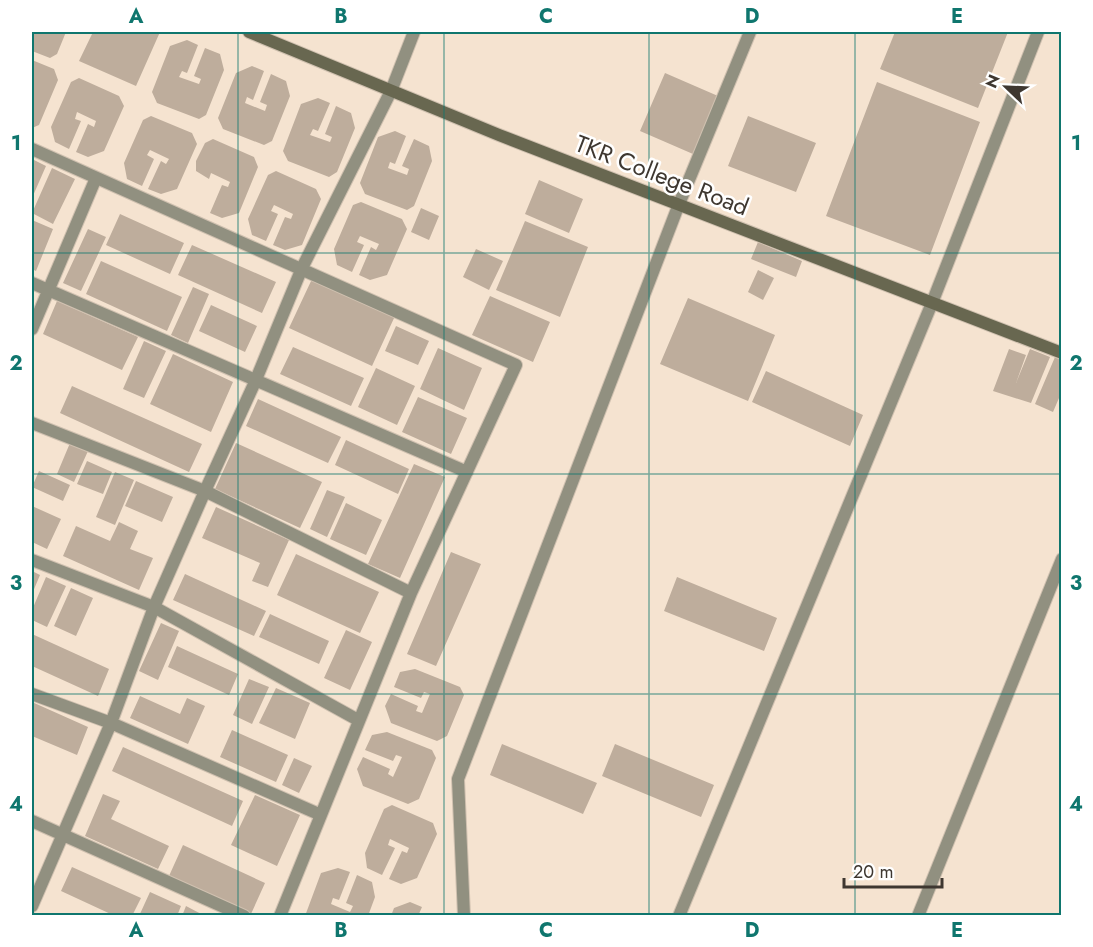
<svg xmlns="http://www.w3.org/2000/svg" width="1093" height="947" font-family="Jost,sans-serif">
<style>
.building{fill:#bead9c}
.lines{fill:none;stroke-linecap:round;stroke-linejoin:round}
.street-casing{stroke:#d0c1b0;stroke-width:14}
.secondary-casing{stroke:#d0c1b0;stroke-width:14}
.street{stroke:#919080;stroke-width:12}
.secondary{stroke:#686750;stroke-width:12}
.grid{fill:none;stroke:#0f766e;stroke-width:1.5;stroke-opacity:0.55}
.labels{text-anchor:middle;dominant-baseline:central;stroke-width:5;stroke-linejoin:round;paint-order:stroke}
.street-label{font-size:24px;fill:#3e3730;stroke:#fff}
.neatline{fill:none;stroke:#0f766e;stroke-width:2}
.grid-label{font-size:20px;text-anchor:middle;font-weight:bold;fill:#0f766e}
</style>
<rect width="100%" height="100%" fill="#f5e3d0"/>
<path class="building" d="M32,32h34l-9,22 -7,4 -18,-7z
M93,32h67l-24,54 -57,-25z
M895,32h113l-30,76 -98,-39z
M187,40l11,5 -11,28 -5,-2 -3,6 20,7 2,-5 -7,-3 11,-28 15,6 4,16 -18,45 -7,4 -42,-16 -5,-11 18,-46z
M32,60l22,9 4,11 -19,45 -7,3z
M252,66l12,5 -11,29 -6,-3 -2,6 20,8 2,-6 -7,-3 11,-28 15,7 4,15 -18,45 -8,4 -41,-16 -5,-11 18,-45z
M665,73l53,23 -25,58 -53,-23z
M79,78l40,18 5,10 -20,45 -16,6 -12,-5 12,-28 6,3 2,-6 -19,-9 -2,7 6,2 -12,28 -14,-7 -4,-15 20,-45z
M877,82l103,40 -50,133 -104,-39z
M318,98l12,5 -12,28 -5,-2 -3,6 20,7 2,-5 -7,-3 11,-28 15,7 4,15 -18,44 -8,5 -41,-16 -5,-10 18,-47z
M151,116l41,17 5,11 -20,45 -16,5 -13,-5 13,-28 5,3 3,-5 -19,-9 -3,5 7,4 -12,27 -15,-7 -3,-16 19,-43z
M748,116l68,27 -20,49 -68,-26z
M395,131l11,5 -11,28 -5,-2 -2,6 19,7 2,-6 -7,-3 12,-27 15,7 3,15 -18,45 -7,4 -42,-16 -5,-11 18,-46z
M213,139l41,18 4,10 -19,46 -17,5 -12,-5 12,-28 6,2 2,-5 -19,-9 -2,6 -13,-8v-10l9,-18z
M32,159l14,7 -14,32z
M52,168l23,11 -22,45 -21,-11z
M276,171l40,18 5,10 -19,46 -17,5 -12,-5 12,-28 6,2 2,-5 -19,-9 -3,6 7,3 -12,27 -14,-6 -4,-16 20,-44z
M539,180l44,19 -14,34 -44,-19z
M361,202l41,17 5,10 -20,46 -17,5 -11,-5 12,-28 5,3 3,-6 -19,-8 -3,6 7,3 -12,27 -15,-7 -3,-16 19,-44z
M421,208l18,8 -10,24 -18,-8z
M120,214l64,29 -14,31 -64,-29z
M32,220l21,9 -17,42 -4,-2z
M525,221l63,26 -28,70 -64,-27z
M88,229l18,8 -25,54 -18,-8z
M758,242l44,19 -6,16 -45,-18z
M192,245l84,37 -14,31 -84,-38z
M476,249l27,12 -14,29 -26,-13z
M101,261l81,36 -15,34 -81,-37z
M758,270l16,8 -11,22 -15,-8z
M312,279l83,37 -23,50 -83,-38z
M193,287l16,7 -21,49 -17,-8z
M490,296l60,26 -17,40 -61,-27z
M688,298l87,37 -27,66 -88,-37z
M57,301l81,36 -16,33 -79,-36z
M211,305l46,21 -12,26 -46,-21z
M396,326l33,15 -11,24 -33,-14z
M144,341l22,10 -22,47 -21,-9z
M293,347l71,31 -13,28 -71,-32z
M438,348l44,20 -18,42 -44,-21z
M1009,349l17,6 -10,28 14,-34 20,8 -19,46 -38,-12z
M173,354l60,28 -22,50 -61,-28z
M1055,357l7,3v31l-9,21 -18,-8z
M376,368l39,18 -18,39 -39,-18z
M766,371l97,44 -13,31 -98,-44z
M72,386l130,58 -13,28 -129,-59z
M418,397l49,21 -16,36 -49,-22z
M258,399l83,38 -13,26 -82,-37z
M346,440l63,29 -11,25 -63,-29z
M70,443l18,8 -14,31 -17,-8z
M236,443l86,39 -22,46 -85,-39z
M87,461l25,11 -9,22 -26,-10z
M414,464l31,13 -45,101 -32,-14z
M39,471l31,14 -7,16 -31,-14z
M115,472l19,8 -19,45 -19,-8z
M136,481l37,16 -11,25 -37,-16z
M327,490l18,7 -18,40 -17,-8z
M346,503l36,17 -16,35 -36,-16z
M32,506l29,13 -14,30 -15,-7z
M216,507l73,33 -21,47 -16,-6 8,-18 -58,-25z
M119,522l19,9 -8,18 23,9 -14,32 -76,-34 13,-30 34,15z
M451,552l30,12 -45,102 -29,-12z
M296,554l83,38 -19,41 -83,-38z
M32,571l8,4 -8,19z
M185,574l81,37 -12,25 -81,-36z
M46,577l20,9 -19,41 -15,-7v-10z
M677,577l100,41 -13,33 -100,-40z
M71,588l22,10 -17,38 -22,-10z
M270,614l59,27 -10,23 -60,-27z
M161,623l18,8 -21,49 -19,-9z
M346,630l26,12 -22,48 -26,-12z
M32,634l77,35 -11,27 -66,-30z
M177,646l61,28 -9,21 -61,-28z
M415,669l45,18 4,8 -17,41 -10,5 -46,-18 -6,-17 6,-12 27,12 -2,5 6,2 8,-19 -6,-2 -3,6 -27,-11 6,-15z
M249,679l20,8 -17,37 -19,-9z
M276,688l34,15 -15,36 -36,-16z
M140,696l40,18 7,-16 18,8 -17,38 -58,-26z
M32,702l56,25 -11,28 -45,-19z
M232,730l56,25 -12,27 -56,-25z
M387,732l45,18 4,8 -17,41 -11,5 -45,-18 -6,-17 6,-12 27,12 -2,5 5,3 9,-20 -6,-2 -3,6 -28,-11 7,-15z
M502,744l95,39 -14,31 -93,-39z
M615,744l99,41 -13,32 -99,-41z
M123,747l120,54 -11,25 -120,-55z
M294,758l18,8 -13,27 -17,-8z
M103,794l17,7 -9,18 58,27 -11,23 -73,-33z
M255,795l45,20 -23,51 -46,-21z
M392,805l41,18 4,11 -20,44 -16,6 -12,-5 13,-28 5,2 2,-5 -19,-9 -2,6 7,3 -13,27 -15,-7 -2,-15 19,-44z
M183,845l82,38 -14,31 -82,-38z
M72,867l69,31 -9,18h-17l-54,-25z
M338,868l12,4 -11,28 -6,-2 -2,6 19,8 3,-6 -7,-3 11,-28 15,7 3,15 -7,19h-63l16,-43z
M150,892l31,14 -4,10h-38z
M410,902l12,5 -4,9h-27l3,-8z
M186,906l19,10h-23z"/>
<g class="lines">
<g class="street-casing">
<path id="street" d="M32,149l484,216 -105,228 -131,323
M32,283l435,189
M32,329l64,-151
M32,423l173,68 206,102
M32,560l122,47 204,113
M32,694l79,29 210,92
M32,821l212,95
M32,906l79,-183 43,-116 51,-116 50,-109 47,-114 89,-177 23,-59
M464,916l-6,-137 221,-575 71,-172
M679,916l253,-613 106,-271
M918,916l144,-357"/>
</g>
<g class="secondary-casing">
<path id="secondary" d="M249,32l250,103 563,218"/>
</g>
<use href="#street" class="street"/>
<use href="#secondary" class="secondary"/>
</g>
<path class="grid" d="M238,32v884M444,32v884M649,32v884M855,32v884M32,253h1030M32,474h1030M32,694h1030"/>
<g class="labels">
<g class="street-label">
<text transform="translate(662 175) rotate(21)">TKR College Road</text>
</g>
</g>
<rect width="1093" height="947" fill="none" stroke="#ffffff" stroke-width="66"/>
<g transform="translate(1006 87) rotate(293)" stroke="#ffffff" stroke-width="4.5" paint-order="stroke">
<path d="M0-4.5L10 22L0 15L-10 22Z" fill="#3e3730"/>
<text y="-9" font-size="16" font-weight="bold" text-anchor="middle" fill="#3e3730">N</text>
</g>
<path d="M844 878v9h98v-9" fill="none" stroke="#3e3730" stroke-width="3"/>
<text x="853" y="878" font-size="18" fill="#3e3730" stroke="#ffffff" stroke-width="4.5" paint-order="stroke">20 m</text>
<rect x="33" y="33" width="1027" height="881" class="neatline"/>
<g class="grid-label">
<text x="136" y="23">A</text>
<text x="341" y="23">B</text>
<text x="546" y="23">C</text>
<text x="752" y="23">D</text>
<text x="957" y="23">E</text>
<text x="16" y="150">1</text>
<text x="1076" y="150">1</text>
<text x="16" y="370">2</text>
<text x="1076" y="370">2</text>
<text x="16" y="590">3</text>
<text x="1076" y="590">3</text>
<text x="16" y="811">4</text>
<text x="1076" y="811">4</text>
<text x="136" y="937">A</text>
<text x="341" y="937">B</text>
<text x="546" y="937">C</text>
<text x="752" y="937">D</text>
<text x="957" y="937">E</text>
</g>
</svg>
